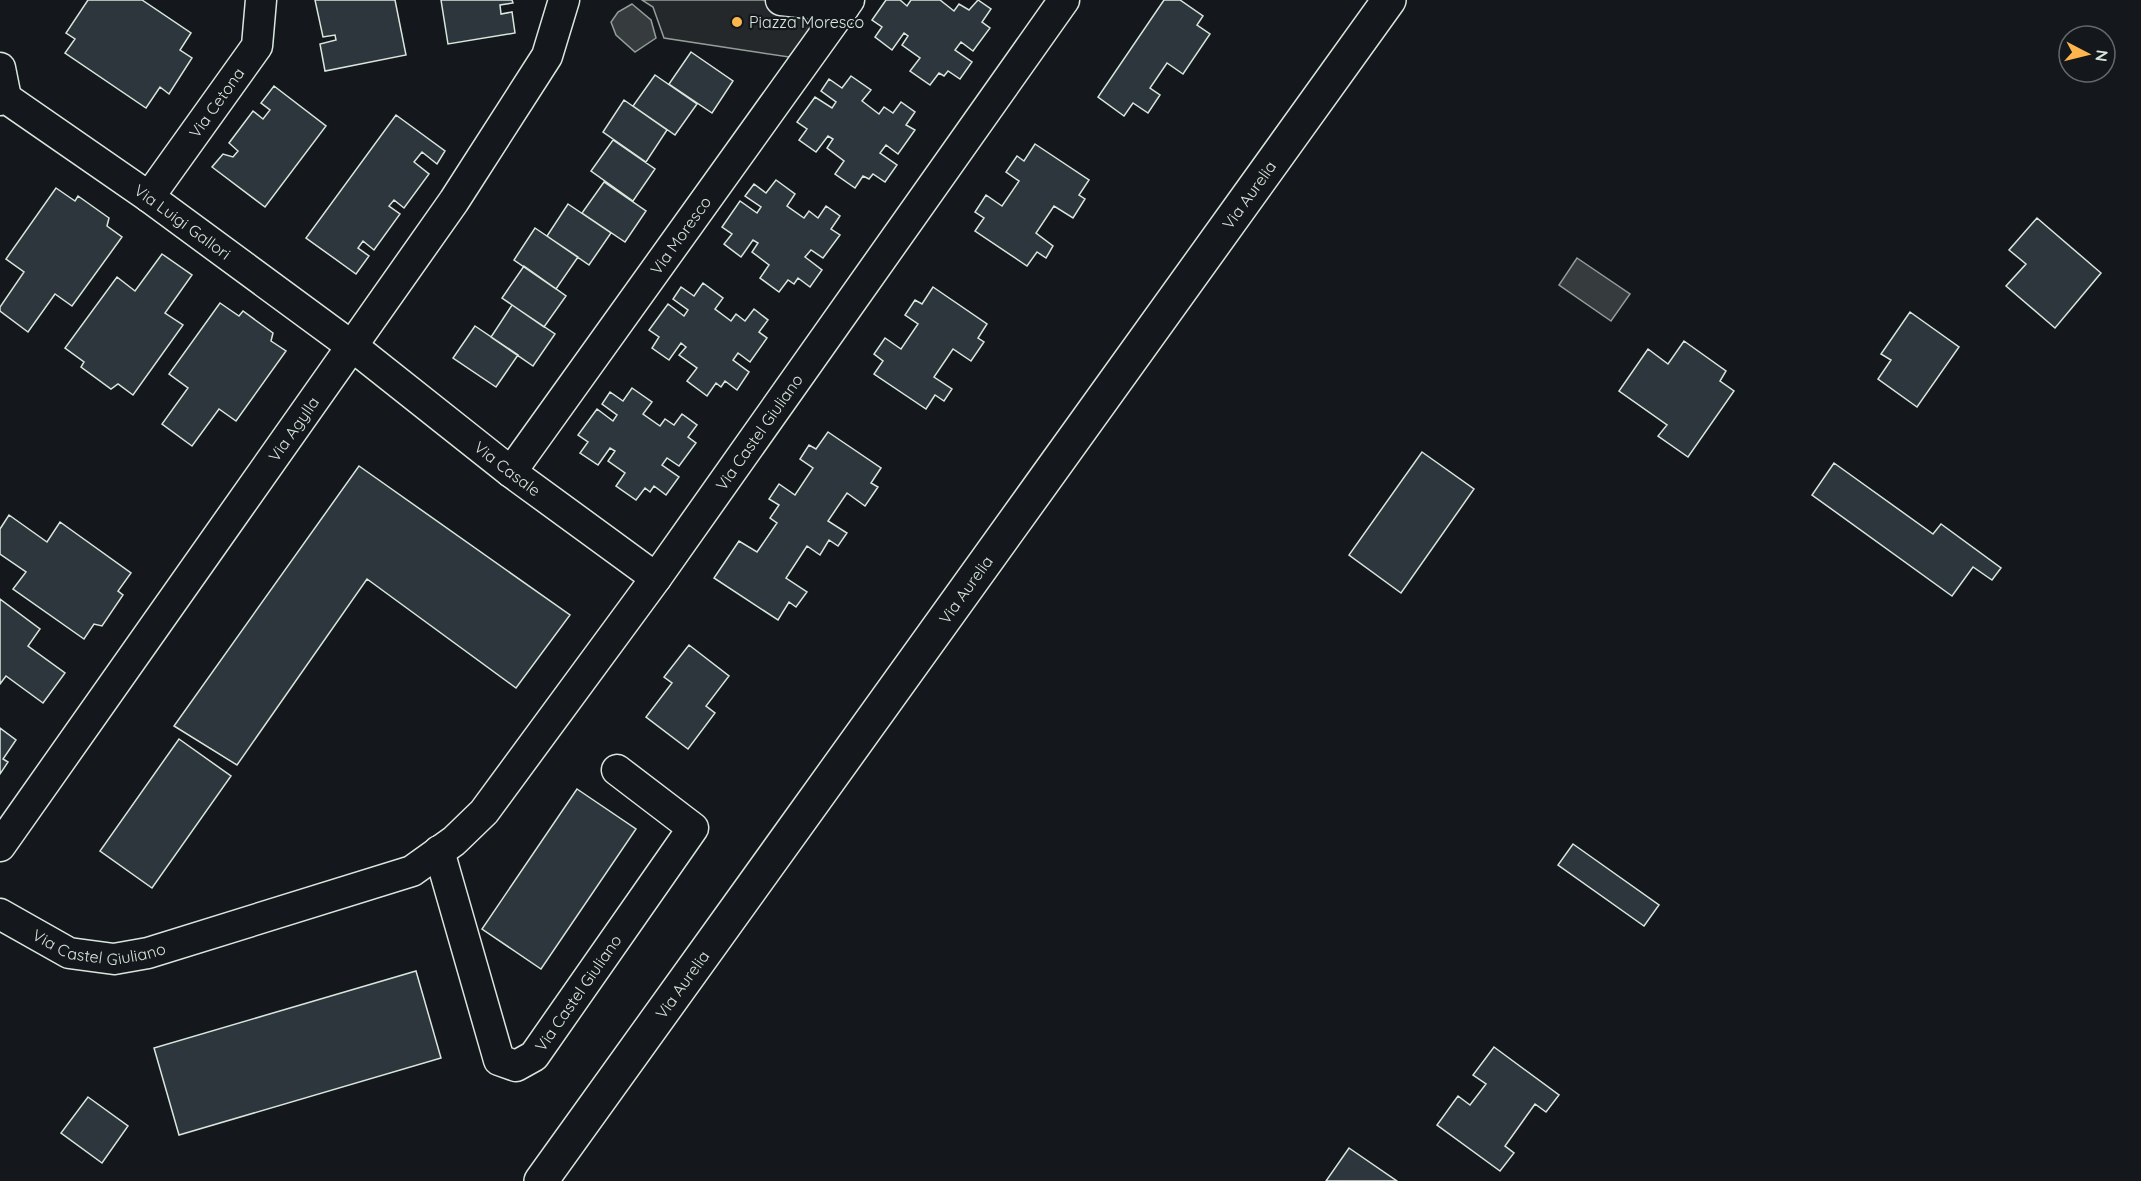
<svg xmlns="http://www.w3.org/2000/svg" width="2141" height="1181" font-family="Quicksand,sans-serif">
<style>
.parking{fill:#24282b;stroke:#939e99;stroke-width:1.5}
.water{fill:#363b3e;stroke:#939e99;stroke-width:1.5}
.building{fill:#2c363c;stroke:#d8e6dc;stroke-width:1.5}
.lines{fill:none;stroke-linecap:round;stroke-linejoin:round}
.minor-casing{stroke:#d8e6dc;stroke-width:33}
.primary-casing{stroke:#d8e6dc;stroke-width:36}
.minor{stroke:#14181c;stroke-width:30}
.primary{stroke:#14181c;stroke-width:33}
.poi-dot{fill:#ffb74d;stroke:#14181c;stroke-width:2}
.labels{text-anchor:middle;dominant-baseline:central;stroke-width:4.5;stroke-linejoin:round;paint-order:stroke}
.poi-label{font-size:16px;fill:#d8e6dc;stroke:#14181c;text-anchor:start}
.street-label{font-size:16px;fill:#d8e6dc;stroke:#14181c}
</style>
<rect width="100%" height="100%" fill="#14181c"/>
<path class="parking" d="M642,0h190l-43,57 -125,-19 -11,-31z"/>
<path class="water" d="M632,4l19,16 5,18 -21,14 -19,-17 -5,-13 7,-10z
M1577,258l53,36 -19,27 -52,-36z"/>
<path class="building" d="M88,0h54l49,33 -11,17 12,8 -23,36 -9,-7 -14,21 -81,-55 10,-14 -9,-6z
M315,0h80l11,55 -81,16 -5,-27 16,-4 -1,-5 -12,2z
M441,0h71l1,3 -13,2 1,9 11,-2 3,21 -67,11z
M886,0h14l7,6 4,-6h29l14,11 5,-7 10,6 9,-10 13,9 -9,13 8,6 -17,23 -12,-9 -6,8 17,12 -12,17 -12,-8 -4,5 -5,-3 -9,12 -20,-14 10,-13 -18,-13 6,-9 -4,-3 -12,17 -17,-13 7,-10 -10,-7z
M1164,0h16l23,16 -6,9 13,9 -27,40 -16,-11 -17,25 10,7 -12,18 -15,-10 -9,13 -26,-19z
M691,52l42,29 -21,32 -43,-29z
M655,75l42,29 -22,31 -42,-29z
M851,76l20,14 -9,11 17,13 5,-7 9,6 8,-11 14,10 -9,13 9,5 -17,24 -12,-9 -6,8 17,12 -12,17 -12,-8 -4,5 -6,-3 -8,12 -20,-14 9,-13 -17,-13 6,-9 -5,-3 -12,16 -17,-12 8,-11 -10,-7 18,-25 17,11 4,-6 -15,-11 8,-12 13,9z
M274,86l52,40 -61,81 -53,-40 11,-13 10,3 5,-6 -9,-8 24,-32 10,8 7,-9 -9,-7z
M624,100l43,30 -21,32 -43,-30z
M396,115l49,36 -8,13 -15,-12 -8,10 15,12 -25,34 -10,-8 -5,6 11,8 -26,36 -11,-9 -5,7 11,8 -13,18 -50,-36z
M613,140l42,29 -22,32 -42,-30z
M1035,144l54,36 -10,15 6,4 -12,19 -19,-12 -18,27 17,13 -7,12 -9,-6 -10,14 -52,-35 9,-13 -9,-6 11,-17 16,11 17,-25 -13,-9 11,-16 7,5z
M776,180l19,14 -8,12 17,12 5,-7 9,7 8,-12 14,10 -9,13 9,6 -17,23 -12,-8 -6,7 17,13 -12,17 -12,-9 -4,6 -6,-4 -9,12 -19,-14 9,-13 -17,-13 6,-9 -5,-3 -12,17 -17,-13 8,-10 -10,-7 18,-26 17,12 4,-6 -16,-11 9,-12 12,9z
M604,182l42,29 -21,31 -43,-29z
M56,188l19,13 3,-5 31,22 -2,8 15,11 -50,69 -17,-12 -27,38 -28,-21v-4l24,-35 -18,-13z
M568,204l43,29 -22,32 -42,-29z
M2037,218l64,55 -46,55 -49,-42 20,-22 -17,-14z
M535,228l43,29 -22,32 -42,-29z
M162,254l30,21 -27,38 18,12 -50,70 -15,-11 -7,5 -30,-22 3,-5 -19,-14 52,-71 18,14z
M524,266l42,30 -22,31 -42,-29z
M703,283l20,15 -8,11 16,12 5,-7 9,7 9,-12 14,11 -9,12 8,6 -17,24 -12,-9 -5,7 16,12 -12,18 -12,-9 -4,6 -5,-4 -9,13 -20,-15 10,-13 -18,-13 7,-8 -5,-4 -12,17 -17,-12 7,-11 -10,-7 19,-26 16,12 4,-6 -15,-11 8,-12 13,9z
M933,287l54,37 -9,14 6,4 -13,19 -18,-12 -19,28 18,12 -8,12 -9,-6 -9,14 -52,-35 9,-13 -9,-7 11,-16 16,11 17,-25 -13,-9 10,-15 7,4z
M220,303l19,13 4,-5 30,22 -2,8 15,10 -50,70 -17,-12 -27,37 -30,-22 26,-36 -19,-14z
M512,305l43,29 -22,32 -42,-29z
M1910,312l49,35 -42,60 -39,-28 13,-19 -10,-6z
M475,326l43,29 -22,32 -43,-29z
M1684,341l42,30 -6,10 14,10 -46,66 -30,-21 9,-11 -48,-34 29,-42 20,15z
M632,388l20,14 -9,12 17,12 5,-7 9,6 8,-11 15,11 -9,12 8,6 -17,23 -12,-8 -5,7 17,12 -13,18 -12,-9 -4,6 -5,-4 -9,12 -20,-14 9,-13 -17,-12 7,-10 -5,-3 -12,17 -18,-12 8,-11 -10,-7 19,-26 16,12 4,-6 -15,-11 8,-12 13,9z
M828,432l53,36 -10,15 7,4 -13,19 -18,-13 -19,28 19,12 -9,13 -9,-6 -9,15 -13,-9 -21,32 21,14 -11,15 -7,-5 -11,18 -64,-42 25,-37 18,11 20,-29 -7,-5 9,-13 -10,-6 10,-15 16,11 18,-27 -13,-9 9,-14 7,4z
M1422,452l52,37 -73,104 -52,-38z
M1834,463l99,71 8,-10 60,44 -9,12 -19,-13 -21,29 -140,-101z
M359,466l211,149 -54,73 -149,-109 -130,186 -63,-39z
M9,515l38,27 13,-20 71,51 -13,18 5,4 -21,31 -8,-2 -10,15 -71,-50 13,-17 -26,-18v-25z
M0,599l40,30 -12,17 37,27 -22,30 -37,-27 -6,8z
M689,645l40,31 -23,30 9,7 -27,36 -42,-32 26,-34 -8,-6z
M0,728l16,12 -13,19 5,3 -8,12z
M179,739l52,37 -79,112 -52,-37z
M577,789l59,40 -95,140 -59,-40z
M1573,844l86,61 -15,21 -86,-61z
M416,971l25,87 -262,77 -25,-87z
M1494,1047l65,48 -13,17 -11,-8 -30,42 9,7 -14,18 -63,-46 21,-29 12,9 16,-21 -13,-9z
M88,1097l40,29 -26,37 -41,-30z
M1349,1148l48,33h-71z"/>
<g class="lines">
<g class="minor-casing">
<g id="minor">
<path d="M781,0l63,7"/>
<path d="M0,68l6,30"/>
<path id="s1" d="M0,100l6,-2 143,99 212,156 150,119 145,106"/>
<path id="s2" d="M149,197l108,-151 4,-46"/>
<path id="s3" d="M511,472l338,-472"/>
<path id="s4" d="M0,846l454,-645 93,-145 17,-56"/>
<path id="s5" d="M439,851l60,209 17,6 18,-10 159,-228 -76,-58"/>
<path id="s6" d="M0,914l69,39 45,6 34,-6 264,-82 42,-30 30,-29 172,-234 408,-578"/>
</g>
</g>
<g class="primary-casing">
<g id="primary">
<path id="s7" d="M541,1181l848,-1181"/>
</g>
</g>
<use href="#minor" class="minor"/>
<use href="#primary" class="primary"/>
</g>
<circle class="poi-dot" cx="737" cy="22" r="6"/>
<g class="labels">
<g class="poi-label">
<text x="749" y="22">Piazza Moresco</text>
</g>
<g class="street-label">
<text stroke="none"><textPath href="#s2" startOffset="116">Via Cetona</textPath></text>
<text stroke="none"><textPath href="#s7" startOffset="1214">Via Aurelia</textPath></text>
<text stroke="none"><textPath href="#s1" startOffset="222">Via Luigi Gallori</textPath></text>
<text stroke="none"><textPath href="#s3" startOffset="291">Via Moresco</textPath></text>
<text stroke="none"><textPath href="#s4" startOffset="510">Via Agylla</textPath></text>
<text stroke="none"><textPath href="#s6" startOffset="998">Via Castel Giuliano</textPath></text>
<text stroke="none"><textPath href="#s1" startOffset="630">Via Casale</textPath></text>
<text stroke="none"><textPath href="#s7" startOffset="728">Via Aurelia</textPath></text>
<text stroke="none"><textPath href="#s6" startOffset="108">Via Castel Giuliano</textPath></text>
<text stroke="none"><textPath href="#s7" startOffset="242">Via Aurelia</textPath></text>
<text stroke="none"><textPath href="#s5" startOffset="333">Via Castel Giuliano</textPath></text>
</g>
</g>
<g transform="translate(2087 54) rotate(97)"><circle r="28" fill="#14181c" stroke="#626a69" stroke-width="1.5"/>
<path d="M0-4.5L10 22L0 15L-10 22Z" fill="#ffb74d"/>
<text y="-9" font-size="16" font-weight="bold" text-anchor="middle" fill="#d8e6dc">N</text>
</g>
</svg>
